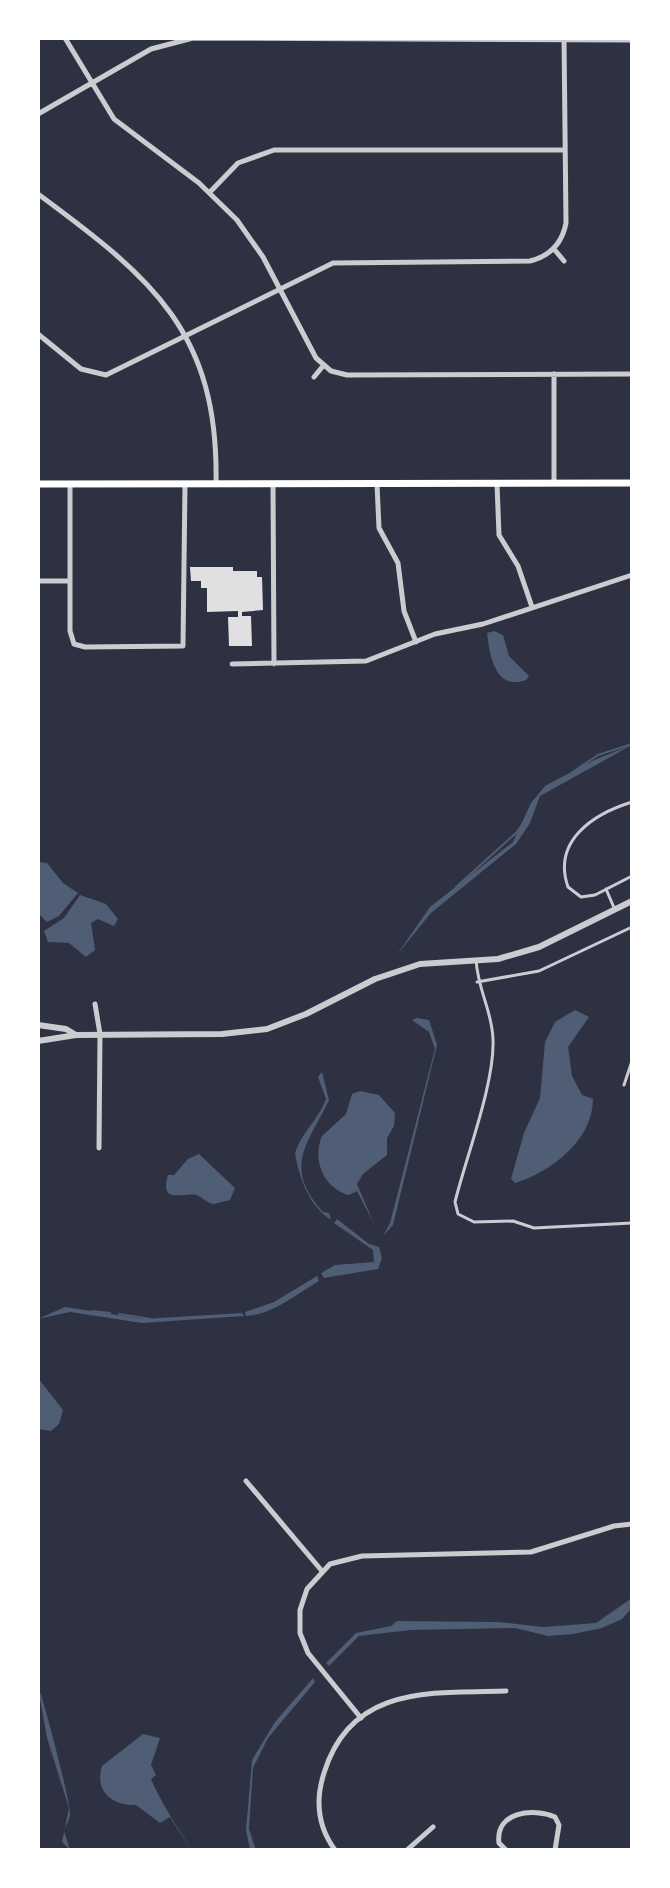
<svg xmlns="http://www.w3.org/2000/svg" width="670" height="1888" font-family="Overpass,sans-serif">
<style>
.water{fill:#4f5d75}
.lines{fill:none;stroke-linecap:round;stroke-linejoin:round}
.stream{stroke:#4f5d75;stroke-width:2}
.building{fill:#e0e0e3}
.service{stroke:#caccd0;stroke-width:3}
.minor{stroke:#caccd0;stroke-width:5}
.tertiary{stroke:#caccd0;stroke-width:6}
.secondary{stroke:#fff;stroke-width:7}
</style>
<rect width="100%" height="100%" fill="#2d3142"/>
<path class="water" d="M494,631l9,4 6,21 20,20 -3,4c-31,11 -36,-24 -39,-47z
M632,745l-92,51 -10,27 -14,21 -85,69 -35,43 34,-49 83,-65 18,-39 14,-17 49,-26z
M38,862l9,1 16,20 15,10 -19,23 -12,6 -9,-9z
M80,895l26,9 12,15 -4,7 -16,-7 -7,4 4,27 -9,7 -17,-14 -21,-1 -4,-11 20,-13z
M575,1010l14,7 -21,30 4,29 10,19 11,4c0,41 -42,73 -78,84l-4,-4 13,-46 16,-35 5,-56 10,-20z
M417,1018l12,2 8,25 -44,180 -10,11 7,-13 45,-174 -6,-17 -17,-12z
M322,1072l7,28c-21,44 -47,67 -6,112l6,1 2,7c-22,-15 -31,-40 -36,-66 6,-22 23,-33 31,-55l-8,-22z
M360,1091l19,4 16,18 -1,13 -7,12v17l-24,19 -6,10 17,40 -17,-33 -8,4c-26,-7 -37,-36 -27,-59l24,-22 6,-20z
M199,1154l36,34 -5,12 -16,4c-8,-1 -11,-7 -18,-9 -13,-3 -37,10 -28,-20h6l14,-16z
M337,1219l32,25 10,3 3,11 -4,11 -54,9 -3,-5 14,-8 39,-3 -1,-12 -39,-27z
M317,1276l2,5c-24,14 -45,33 -73,35l-1,-4 29,-10z
M65,1307l78,12 99,-6 2,3 -102,7 -72,-11 -32,7z
M38,1378l25,32 -4,14 -8,7 -13,-2z
M632,1598v10l-10,11 -20,9 -29,6 -25,2 -33,-8 -105,2 -51,6 -30,30 -3,-3 30,-30 35,-7 6,-5 101,1 45,5 53,-4z
M313,1678l2,4 -47,56 -15,30 -4,61 7,21h-6l-4,-20 6,-70 23,-38z
M38,1687c5,9 33,117 32,127 0,5 -4,11 -6,17l6,19 -8,-8 7,-34 -22,-70z
M143,1734l17,4 -9,27 5,10 -5,4c11,26 26,46 40,71l-21,-33 -10,6 -24,-18c-23,1 -42,-13 -34,-39z"/>
<g class="lines">
<path class="stream" d="M571,773l27,-18 34,-11
M550,785l15,-8
M456,887l60,-54 12,-17
M92,1311l18,2
M119,1314l31,5"/>
</g>
<path class="building" d="M190,567h43v4h24v6h5l1,33 -21,2v4h9l1,30h-23l-1,-29h10v-6l-31,1v-24h-6v-7h-10z"/>
<g class="lines">
<path class="service" d="M632,802c-39,12 -80,39 -64,85l13,10 14,-2 37,-19
M606,889l9,21
M476,960c2,31 16,50 17,79 2,44 -27,118 -38,163l3,12 16,8 39,-1 21,7 98,-5
M477,982l62,-11 93,-44
M624,1085l8,-24"/>
<path class="minor" d="M65,38l49,81 85,64 38,37 26,37 53,101 15,13 16,4 285,-1
M38,114l113,-65 42,-11 439,2
M210,192l28,-29 36,-13h291
M38,194c114,84 181,138 178,290
M554,249l10,12
M38,334l43,35 25,6 227,-112 197,-2c20,-5 32,-17 36,-38l-2,-185
M314,377l9,-11
M554,483v-109
M70,484v147l4,13 11,3 98,-1 2,-162
M273,484l1,180
M377,484l2,44 19,35 6,48 12,31
M497,484l2,51 19,31 14,41
M38,581h31
M232,664l134,-3 69,-27 48,-10 149,-49
M95,1004l5,30 -1,114
M246,1481l76,90
M361,1718l-53,-65 -8,-20v-23l7,-21 23,-25 32,-8 169,-4 83,-26 18,-2
M335,1850c-17,-23 -20,-49 -11,-77 27,-88 107,-80 182,-82
M407,1850l26,-23
M506,1850l-7,-7c-4,-32 35,-35 56,-26l4,8 -4,25"/>
<path class="tertiary" d="M38,1025l28,4 10,6
M38,1041l38,-6 146,-1 45,-5 39,-15 69,-35 45,-15 78,-5 41,-12 93,-46"/>
<path class="secondary" d="M38,484l594,-1"/>
</g>
<rect width="670" height="1888" fill="none" stroke="#ffffff" stroke-width="80"/>
</svg>
